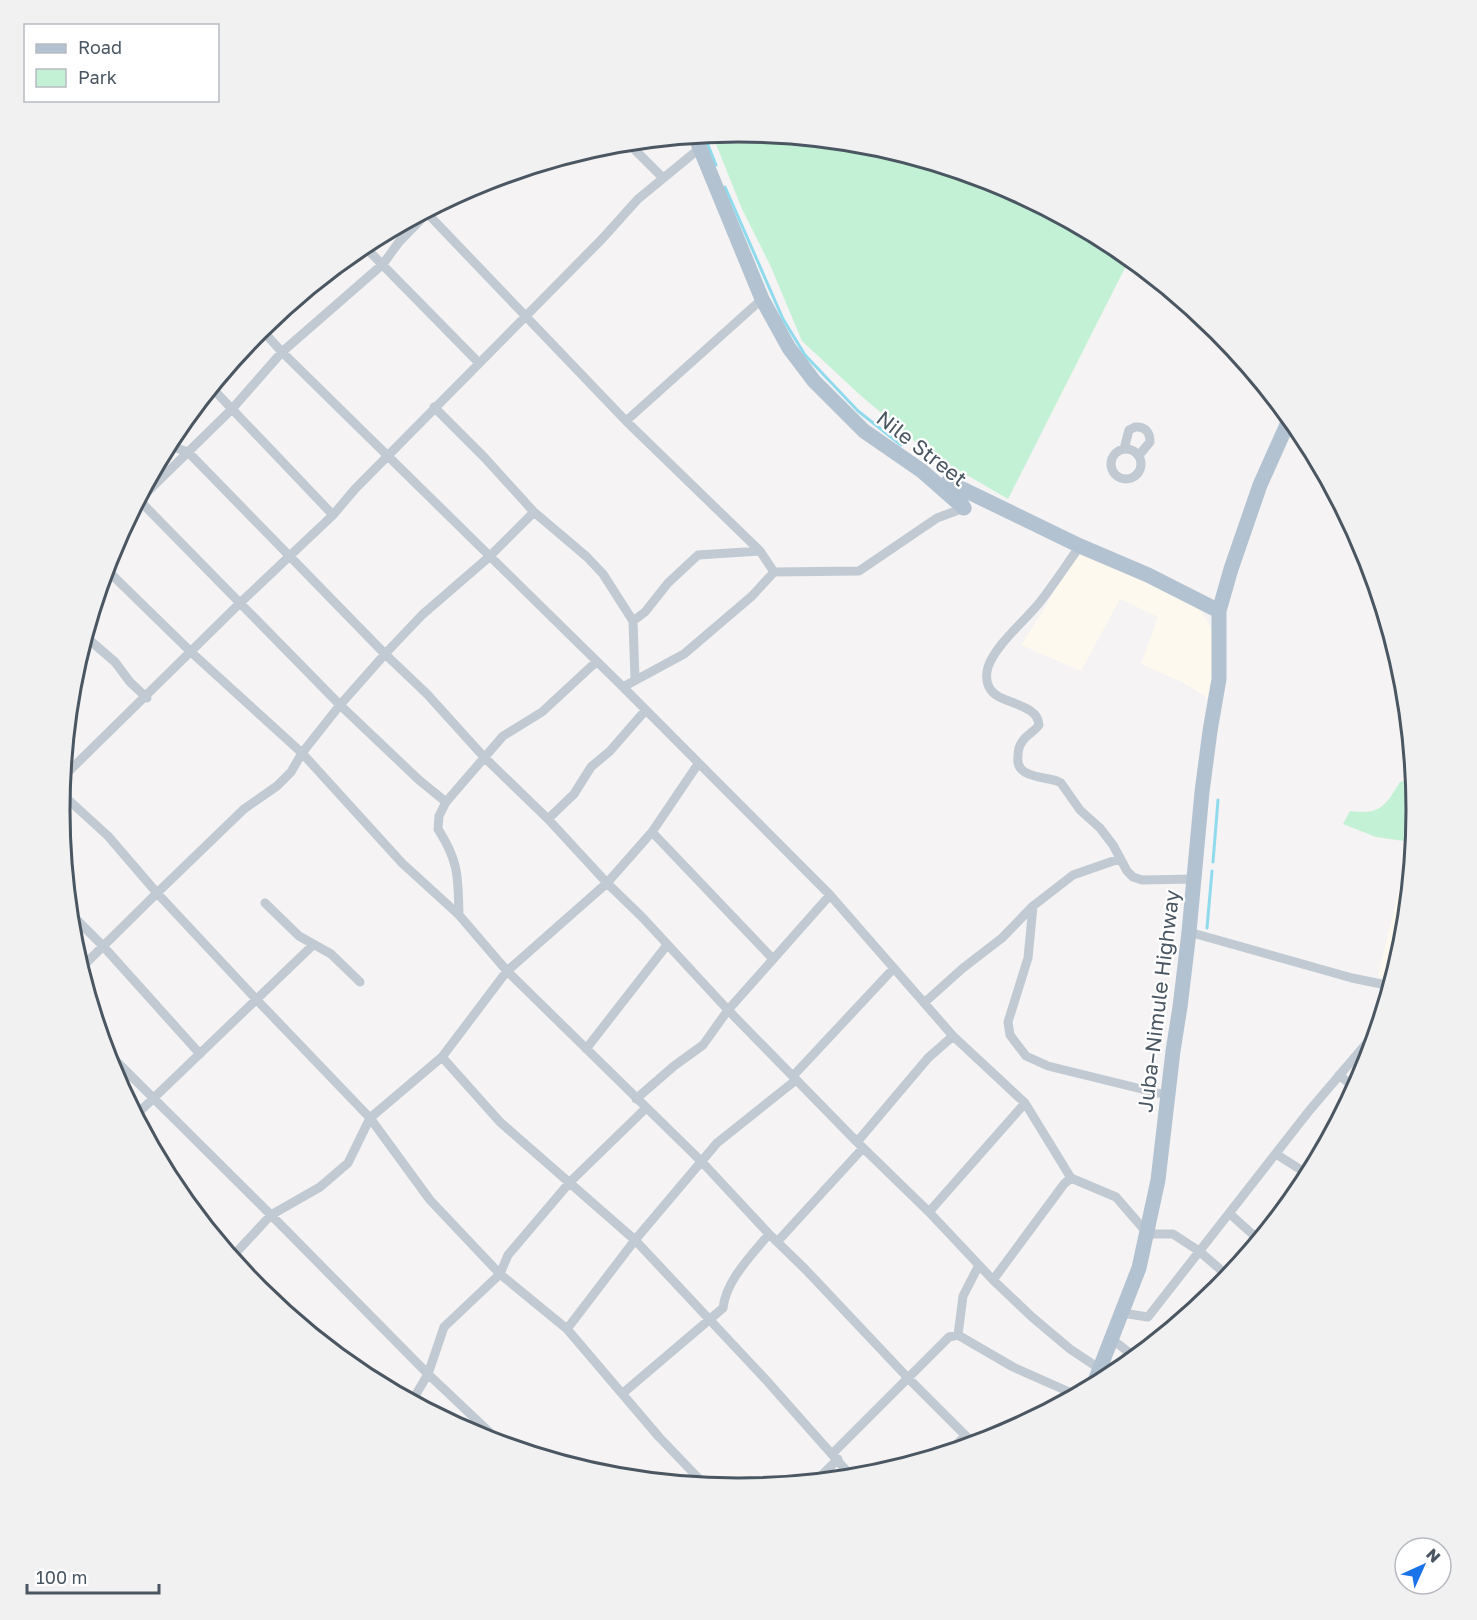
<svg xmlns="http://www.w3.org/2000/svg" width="1477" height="1620" font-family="'Golos Text',sans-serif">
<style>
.commercial{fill:#fdf9ef}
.green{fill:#c3f1d5}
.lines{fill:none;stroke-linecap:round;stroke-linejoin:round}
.stream{stroke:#90daee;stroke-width:3}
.minor{stroke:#c1cad2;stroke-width:9}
.primary{stroke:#b3c2d1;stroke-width:15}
.labels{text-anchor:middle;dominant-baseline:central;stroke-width:4.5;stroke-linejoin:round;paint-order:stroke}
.street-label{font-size:21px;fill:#4a5661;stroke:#fff}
.rim{fill:none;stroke:#4a5661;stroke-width:3}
</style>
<rect width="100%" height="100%" fill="#f5f3f3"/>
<path class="commercial" d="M1075,548l119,57 5,4 10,15 7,21 -2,36 -5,18 -25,-16 -43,-19 17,-47 -38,-18 -39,72 -60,-26 25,-39z
M1413,848l-9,95 -12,38 -14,-5 30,-124z"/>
<path class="green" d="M739,132l132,13 127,38 118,63 14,12 -122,241 -82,-48 -67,-57 -57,-53 -31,-74 -29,-58 -30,-75z
M1414,779c2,26 5,40 -10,62l-28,-4 -33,-13 7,-13c31,4 35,-5 50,-29z"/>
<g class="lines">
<path class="stream" d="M704,135l12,30
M725,187l58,132 22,36 53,56 43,34
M1213,862l5,-62
M1207,928l5,-57"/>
<path class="minor" d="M627,142l36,36
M426,212l200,209 134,130 14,21 85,-1 78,-53 27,-10
M363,245l116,118
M261,329l21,23 341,335
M212,388l121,127
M434,407l50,50 50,55 53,45 16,17 30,47 2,58
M626,421l136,-122
M168,445l20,7 197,202 42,40 57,63 64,62 59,64 36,35 85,92 129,132 72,70 64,68 39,37 38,32 30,20
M1111 464a15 15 0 1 1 30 0a15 15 0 1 1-30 0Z
M1124,449l5,-19 6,-3c10,-1 15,5 15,15l-11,13
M139,500l201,205 79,75 27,22
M137,502l95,-93 50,-57 101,-88 16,-22 31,-32
M1080,546c-13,18 -26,38 -40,56 -15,19 -44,42 -52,65 -3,11 -1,22 8,28 13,9 42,11 43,30 -5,7 -13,10 -17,17 -3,4 -4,9 -4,14 -3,22 24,20 39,25l4,2 19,27 20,18 13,17 14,26 6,6 9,3 52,-1
M106,569l85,83 111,101 100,110 57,52 48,56 195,191 67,72 36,35 103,109 66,66
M774,572l-22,24 -68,58 -61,33 207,208 123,141 72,67 46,75 45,19 32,37h25l26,17 30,26
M633,621l12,-9 23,-29 30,-28 62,-4
M86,637l29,25 15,20 17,16
M698,764l-46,68 -45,51 -100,88 -65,86 -72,61 60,82 70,74 67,55 92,108 46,48
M63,777l177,-174 93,-88 22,-26 247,-250 36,-40 62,-51
M62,794l46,42 49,57 87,-84 33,-23 14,-14 11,-19 38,-48 45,-51 37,-39 67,-58 45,-45
M548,819l26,-25 17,-27 19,-16 34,-39
M652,832l121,127
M265,903l34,33 32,18 29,28
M1033,906l-5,52 -20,64 2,13 16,21 22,10 122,30
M70,913l33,33 97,108
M459,915c-1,-39 0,-53 -21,-86l1,-13 7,-14 57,-66 39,-24 54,-50
M1189,932l163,46 39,8
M81,968l76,-75 98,105 115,120 -22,45 -28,24 -49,28 -39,42
M924,1003l39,-35 39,-30 31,-32 40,-31 46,-16
M586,1049l81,-104
M106,1051l165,164 157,159 74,70
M442,1057l58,65 135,118 132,141 85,96
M1339,1075l16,13
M793,1076l101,-108
M636,1099l38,-33 29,-21 25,-35 102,-115
M136,1115l177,-170
M857,1142l71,-84 25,-22
M1276,1154l33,21
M929,1212l96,-109
M1230,1214l29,26
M777,1242l86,-94
M993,1280l71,-96 7,-6
M1122,1313l26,4 161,-206 68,-80
M567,1329l68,-89 82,-97 79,-63
M958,1335l5,-39 16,-31
M1113,1340l23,18
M623,1393l100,-85c3,-28 29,-53 46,-74
M412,1401l16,-27 16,-47 56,-53 8,-19 62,-73 75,-73
M950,1451l15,-15
M833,1453l116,-116 9,-2 55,32 63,28
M816,1481l22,-22"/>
<path class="primary" d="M695,136l67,163 27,49 25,33 50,50 58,40 42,37 -16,-26 132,64 68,29 71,36
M1093,1386l46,-118 19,-88 15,-129 7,-44 9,-75 13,-140 8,-61 9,-52v-68l12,-42 29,-84 30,-67"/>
</g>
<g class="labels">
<g class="street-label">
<text transform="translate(922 448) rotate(38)">Nile Street</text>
<text transform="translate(1158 1001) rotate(-83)">Juba–Nimule Highway</text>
</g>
</g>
<path d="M0 0H1477V1620H0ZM70 810a668 668 0 1 1 1336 0a668 668 0 1 1-1336 0Z" fill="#f1f1f2" fill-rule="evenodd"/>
<path class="rim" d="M70 810a668 668 0 1 1 1336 0a668 668 0 1 1-1336 0Z"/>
<rect x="24" y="24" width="195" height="78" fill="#ffffff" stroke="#b7bbc0" stroke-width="1.5"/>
<rect x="36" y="44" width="30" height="9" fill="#b3c2d1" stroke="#b7bbc0" stroke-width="1.5"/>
<text x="78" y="54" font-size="18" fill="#4a5661">Road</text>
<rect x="36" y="69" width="30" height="18" fill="#c3f1d5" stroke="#b7bbc0" stroke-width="1.5"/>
<text x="78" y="84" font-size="18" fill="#4a5661">Park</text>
<g transform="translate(1423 1566) rotate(45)"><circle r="28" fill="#ffffff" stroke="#b7bbc0" stroke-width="1.5"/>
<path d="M0-4.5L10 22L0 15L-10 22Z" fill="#1a73e8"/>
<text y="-9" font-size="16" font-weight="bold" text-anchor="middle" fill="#4a5661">N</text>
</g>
<path d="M27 1584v9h132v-9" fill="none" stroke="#4a5661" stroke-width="3"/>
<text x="36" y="1584" font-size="18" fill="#4a5661" stroke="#ffffff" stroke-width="4.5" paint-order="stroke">100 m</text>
</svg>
